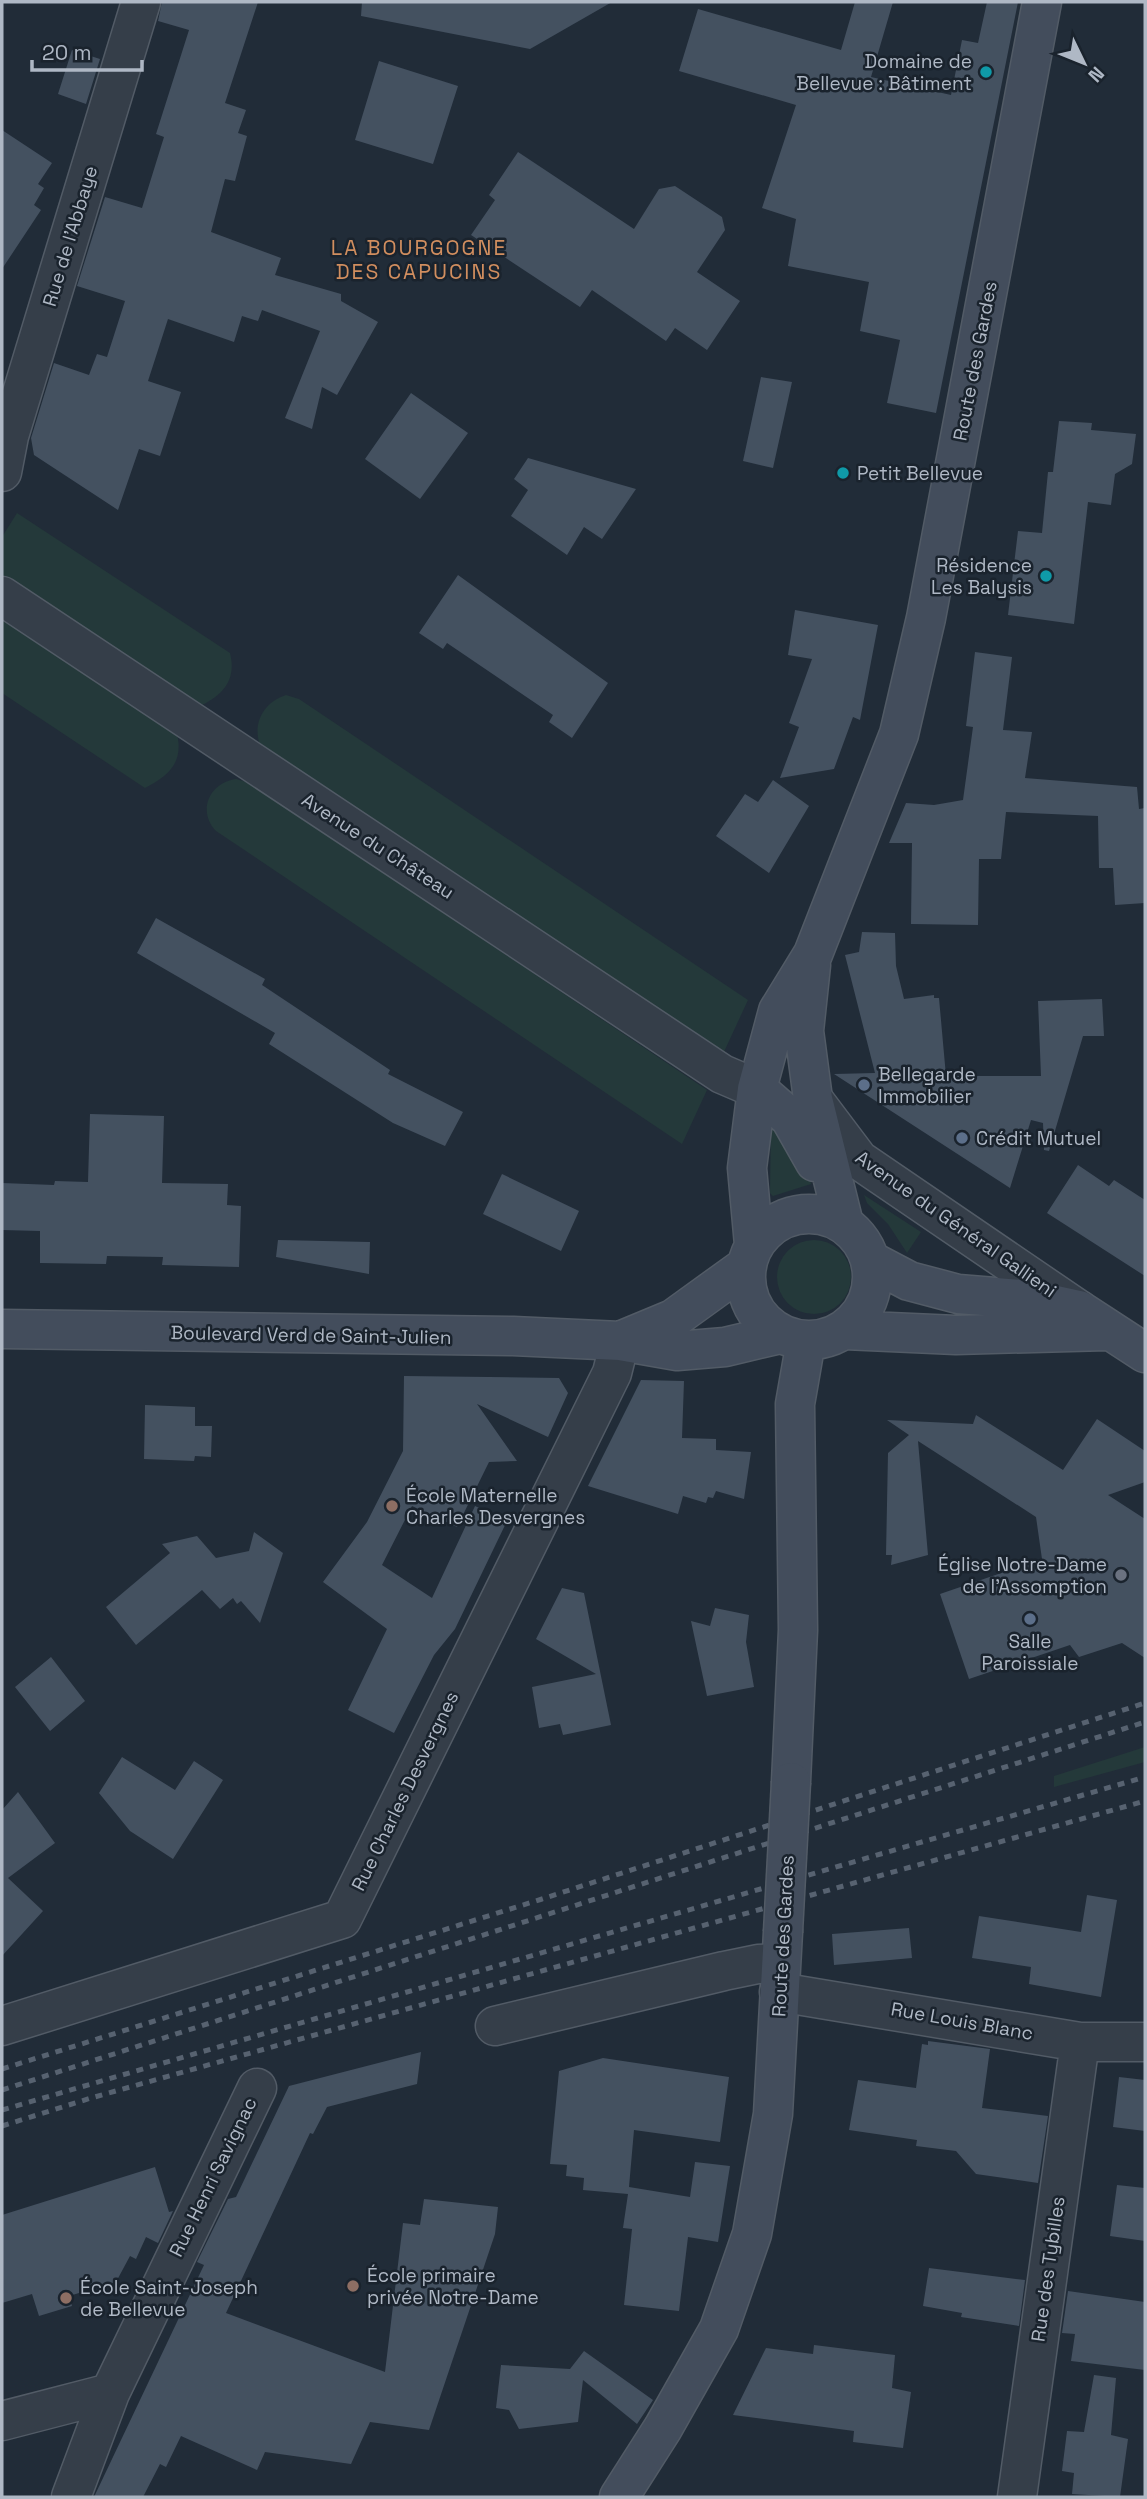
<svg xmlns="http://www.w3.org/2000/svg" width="1147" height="2499" font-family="'Space Grotesk',sans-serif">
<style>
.green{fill:#24393a}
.building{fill:#445160}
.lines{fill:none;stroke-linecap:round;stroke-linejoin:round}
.street-casing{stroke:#525b66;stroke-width:41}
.secondary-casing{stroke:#525b66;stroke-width:41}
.street{stroke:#353e49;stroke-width:38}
.secondary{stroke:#434d5c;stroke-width:38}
.rail{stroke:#576270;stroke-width:5;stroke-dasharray:7 7;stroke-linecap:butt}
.secondary-bridge-casing{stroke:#525b66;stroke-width:41;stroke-linecap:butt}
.secondary-bridge{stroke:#434d5c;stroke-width:38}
.culture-dot{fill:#0f9aa8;stroke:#1a232d;stroke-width:2.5}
.service-dot{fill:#5c6f8a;stroke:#1a232d;stroke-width:2.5}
.education-dot{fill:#8d6e63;stroke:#1a232d;stroke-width:2.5}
.worship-dot{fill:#6b7280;stroke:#1a232d;stroke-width:2.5}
.labels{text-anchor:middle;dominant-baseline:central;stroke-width:5;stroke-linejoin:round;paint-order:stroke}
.poi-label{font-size:19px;fill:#afb8c5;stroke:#1a232d;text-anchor:start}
.street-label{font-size:19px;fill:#afb8c5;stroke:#1a232d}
.neighbourhood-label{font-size:21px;letter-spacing:2px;fill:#d18e5f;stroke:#1a232d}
</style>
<rect width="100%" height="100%" fill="#212c38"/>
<path class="green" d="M17,513l213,140c7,28 -8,43 -32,54l-196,-131v-39z
M2,618l175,116c7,29 -9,42 -32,54l-143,-95z
M286,695l13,4 449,301 -25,54 -463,-309c-8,-22 4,-43 26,-50z
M236,779l14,4 457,307 -25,54 -466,-313c-19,-20 -7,-48 20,-52z
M771,1121l37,50 3,13 -38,12 -3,-3z
M864,1195l57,37 -14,21 -19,-29 -21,-21z
M777 1277a37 37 0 1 1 74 0a37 37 0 1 1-74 0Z
M1145,1747v15l-91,25v-11z"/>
<path class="building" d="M162,2h96l-33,101 21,7 -8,23 9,3 -12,45 -10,-2 -14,53 70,26 -6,17 66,19v7l37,21 -41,73 -15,-8 -10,42 -27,-11 35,-87 -58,-21 -4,11 -16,-5 -8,26 -66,-23 -20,62 33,11 -21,64 -21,-7 -21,61 -84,-55 -3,-17 23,-75 35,12 8,-21 10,3 18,-56 -48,-15 28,-89 37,11 22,-71 -8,-3 33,-104 -31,-9z
M362,2h250l-82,47 -169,-33z
M855,2h38l-22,75 80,18 11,-55 16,3 9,-41h31l-82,411 -49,-10 13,-63 -40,-9 9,-49 -81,-16 8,-47 -34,-11 34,-103 -117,-34 19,-62 143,41z
M72,50l28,9 -14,45 -28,-10z
M379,61l79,25 -25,78 -78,-24z
M2,130l50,33 -14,21 6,4 -10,17 7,5 -39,59z
M518,152l116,77 25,-40 16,-3 47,31 3,13 -28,42 43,29 -33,49 -32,-22 -9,13 -74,-51 -12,17 -109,-72 24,-35 -6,-5z
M761,377l31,5 -19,86 -30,-7z
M411,393l57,40 -48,66 -55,-40z
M1059,421l33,2 -1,7 45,4 -4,30 -17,10 -4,31 -23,-3 -14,122 -66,-9 10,-84 24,2 6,-61h5z
M528,458l108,31 -34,50 -18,-12 -17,28 -56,-39 17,-26 -14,-11z
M458,575l150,108 -36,55 -23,-16 4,-7 -106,-72 -4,6 -24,-16z
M795,610l83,15 -18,95 -7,-3 -19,52 -54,9 19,-51 -10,-4 23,-64 -24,-4z
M975,652l37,5 -9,73 29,2 -7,46 112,9 2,22 6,-1v95l-30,2 -2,-37h-14l-1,-52 -92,-4 -5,47h-22l-1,66 -67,-1 1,-81h-23l17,-40 28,2 29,-5 10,-73 -7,-1z
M773,780l36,26 -40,67 -53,-37 29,-42 13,8z
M156,918l109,61 -3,6 128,85 -2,4 75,38 -18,34 -52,-23 -124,-79 6,-11 -138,-80z
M862,932l33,1 1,33 8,33 30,-4v3h5l7,78h95l-3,-75 64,-2 2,37h-21l-34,115 -5,-1 -1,-27 -12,-3 -21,68 -176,-114 41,-1 -30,-118 14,-3z
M90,1114l74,2 -2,67 66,1 -1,21 14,1 -2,61 -77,-2 1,-8 -56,-1 -1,8 -66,-1v-32l-38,-1v-47l52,2 1,-4 33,1z
M1078,1165l31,21 5,-6 31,20v76l-98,-63z
M502,1174l77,37 -18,40 -78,-37z
M278,1240l92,2 -1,32 -93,-17z
M404,1376l155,2 9,15 -20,44 -71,-33 40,57 -28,1 -32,65 -45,-21 -30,59 50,33 43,-92 32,15 -52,108 -21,26 -40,78 -46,-23 39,-81 -64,-47 44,-60 36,-71z
M641,1380l43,1 -2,57 34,1v11l35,2 -7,47 -28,-8 -3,7 -5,-1 -2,6 -23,-7 -5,18 -90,-28z
M145,1405l50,2v19h17l-1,31 -16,-1 -1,5 -50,-2z
M976,1415l87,55 34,-51 48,32v31l-37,13 37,24v139l-23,-15 -43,14 -9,-12 -101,34 -29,-85 102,-35 -6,-42 -118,-76 10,114 -37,10 1,-10h-6l2,-102 21,-18 -22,-15 86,4z
M254,1532l29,21 -23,70 -19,-22 -4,3 -4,-6 -13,11 -18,-19 -66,55 -30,-38 64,-54 -8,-9 35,-8 19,22 33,-7z
M562,1588l22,5 27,132 -48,10 -3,-11 -21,4 -7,-41 64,-13 -60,-35z
M715,1608l34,7 -3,27 8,45 -47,9 -16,-75 19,5z
M51,1657l34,44 -35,30 -35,-44z
M122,1757l53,33 19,-29 29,19 -50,79 -43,-28 -31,-38z
M18,1792l37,51 -47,35 35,33 -41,45v-146z
M1087,1895l30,5 -16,97 -72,-13 2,-17 -59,-9 7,-42 102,16z
M909,1928l3,30 -78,7 -2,-31z
M928,2041l62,8 -8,59 66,8 -10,67 -62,-9 -20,-23 -40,-5 1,-6 -68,-10 9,-50 58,8 6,-44 6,1z
M421,2052l-4,32 -90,23 -14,27 -3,-1 -84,180 159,59 18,-149 17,2 4,-26 74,8 -3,27 -66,196 -59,-8 -19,42 -86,-12 -8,18 -76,-34 -15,31 -6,-3 -17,33h-49l110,-232 -7,-3 31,-63 8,-2 53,-111z
M603,2058l126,19 -9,65 -86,-12 -5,57 61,10 5,-35 35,4 -12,76 -30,-5 -9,74 -55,-6 8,-76 -9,-1 5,-34 -45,-4 1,-12 -18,-2 1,-11 -17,-1 9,-93z
M1119,2077l26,3v51l-32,-4z
M155,2167l14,45 4,-1 -15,32 -12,-6 -10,22 -6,-3 -14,26 -47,14 3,10 -33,10 -7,-22 -30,9v-88z
M1117,2185l28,3v53l-35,-5z
M929,2268l96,12 -6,46 -58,-9 1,-4 -39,-7z
M1068,2291l77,11v68l-74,-9 4,-27 -13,-1z
M814,2345l81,10 -3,33 19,4 -8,56 -50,-6 1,-11 -121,-16 33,-67 47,6z
M584,2351l69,49 -16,24 -54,-44 -5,42 -59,7 -10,-19 -13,-2 5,-43 69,4z
M1094,2375l22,3 -5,57 17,4 -8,58 -48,-3 2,-21 -12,-2 5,-40 17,1z"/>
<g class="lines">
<g class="street-casing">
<path id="street" d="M2,472l7,-36 132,-434
M2,596l720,478 35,15
M813,1099l46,61 220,150
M779,1992l301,50h65
M2,2026l340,-107 270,-546 8,-32
M495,2026l229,-55 34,-7 22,-1
M2,2421l108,-28
M71,2497l39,-104 147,-305
M1017,2497l63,-455"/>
</g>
<g class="secondary-casing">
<path id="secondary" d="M811,965l-7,66 9,68 31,125
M757,1089l33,29 25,44
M746 1277a63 63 0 1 1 126 0a63 63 0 1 1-126 0Z
M754,1245l-7,-77 10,-79 21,-78 35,-57 86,-220 27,-116 116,-616
M871,1261l38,20 49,13 75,6 46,10 66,43
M2,1329l511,7 107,5 57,10 48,-4 55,-13
M845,1330l111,5 151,-4
M620,1341l53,-22 72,-52
M791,1782l7,-152 -3,-226 11,-63
M619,2497l44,-69 56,-99 33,-95 21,-120 10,-182"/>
</g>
<use href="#street" class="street"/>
<use href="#secondary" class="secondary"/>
<path class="rail" d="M2,2069l540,-170 603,-196
M2,2090l1143,-368
M2,2110l1143,-333
M2,2126l89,-28 1054,-297"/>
<g class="secondary-bridge-casing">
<path id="secondary-bridge" d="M783,1932l8,-150"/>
</g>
<use href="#secondary-bridge" class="secondary-bridge"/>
</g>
<g class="culture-dot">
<circle cx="986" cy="72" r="7"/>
<circle cx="843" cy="473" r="7"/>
<circle cx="1046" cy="576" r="7"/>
</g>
<g class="service-dot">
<circle cx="864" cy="1085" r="7"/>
<circle cx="962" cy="1138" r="7"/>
<circle cx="1030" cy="1619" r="7"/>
</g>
<g class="education-dot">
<circle cx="392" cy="1506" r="7"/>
<circle cx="353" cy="2286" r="7"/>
<circle cx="66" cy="2298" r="7"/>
</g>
<circle class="worship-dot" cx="1121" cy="1575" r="7"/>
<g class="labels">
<g class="poi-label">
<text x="972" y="61" text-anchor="end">Domaine de<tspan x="972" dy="22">Bellevue : Bâtiment</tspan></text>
<text x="857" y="473">Petit Bellevue</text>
<text x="1032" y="565" text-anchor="end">Résidence<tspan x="1032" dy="22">Les Balysis</tspan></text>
<text x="878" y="1074">Bellegarde<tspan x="878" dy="22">Immobilier</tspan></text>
<text x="976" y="1138">Crédit Mutuel</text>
<text x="406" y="1495">École Maternelle<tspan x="406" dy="22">Charles Desvergnes</tspan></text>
<text x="1107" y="1564" text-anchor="end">Église Notre-Dame<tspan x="1107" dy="22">de l'Assomption</tspan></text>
<text x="1030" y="1641" text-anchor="middle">Salle<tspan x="1030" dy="22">Paroissiale</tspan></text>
<text x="367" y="2275">École primaire<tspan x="367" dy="22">privée Notre-Dame</tspan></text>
<text x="80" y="2287">École Saint-Joseph<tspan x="80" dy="22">de Bellevue</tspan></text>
</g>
<g class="street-label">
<text transform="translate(70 236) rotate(-73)">Rue de l'Abbaye</text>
<text transform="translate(975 361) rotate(-79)">Route des Gardes</text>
<text transform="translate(378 846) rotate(33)">Avenue du Château</text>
<text transform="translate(956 1224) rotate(35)">Avenue du Général Gallieni</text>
<text transform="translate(311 1335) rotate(1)">Boulevard Verd de Saint-Julien</text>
<text transform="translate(405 1791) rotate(-64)">Rue Charles Desvergnes</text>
<text transform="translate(783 1936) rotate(-87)">Route des Gardes</text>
<text transform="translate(962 2021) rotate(10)">Rue Louis Blanc</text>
<text transform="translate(213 2177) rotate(-64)">Rue Henri Savignac</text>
<text transform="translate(1048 2269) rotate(-82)">Rue des Tybilles</text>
</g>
<g class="neighbourhood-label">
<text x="419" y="247">LA BOURGOGNE<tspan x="419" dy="24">DES CAPUCINS</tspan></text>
</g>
</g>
<rect width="1147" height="2499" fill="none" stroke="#afb8c5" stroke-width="7"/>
<g transform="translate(1084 63) rotate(133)" stroke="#1a232d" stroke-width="5" paint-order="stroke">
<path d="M0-5L12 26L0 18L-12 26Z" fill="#afb8c5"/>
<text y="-10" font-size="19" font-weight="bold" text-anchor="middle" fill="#afb8c5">N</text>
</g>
<path d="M32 60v10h110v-10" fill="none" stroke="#afb8c5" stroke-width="3.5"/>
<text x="42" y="60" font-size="21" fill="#afb8c5" stroke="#1a232d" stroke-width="5" paint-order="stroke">20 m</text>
</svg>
